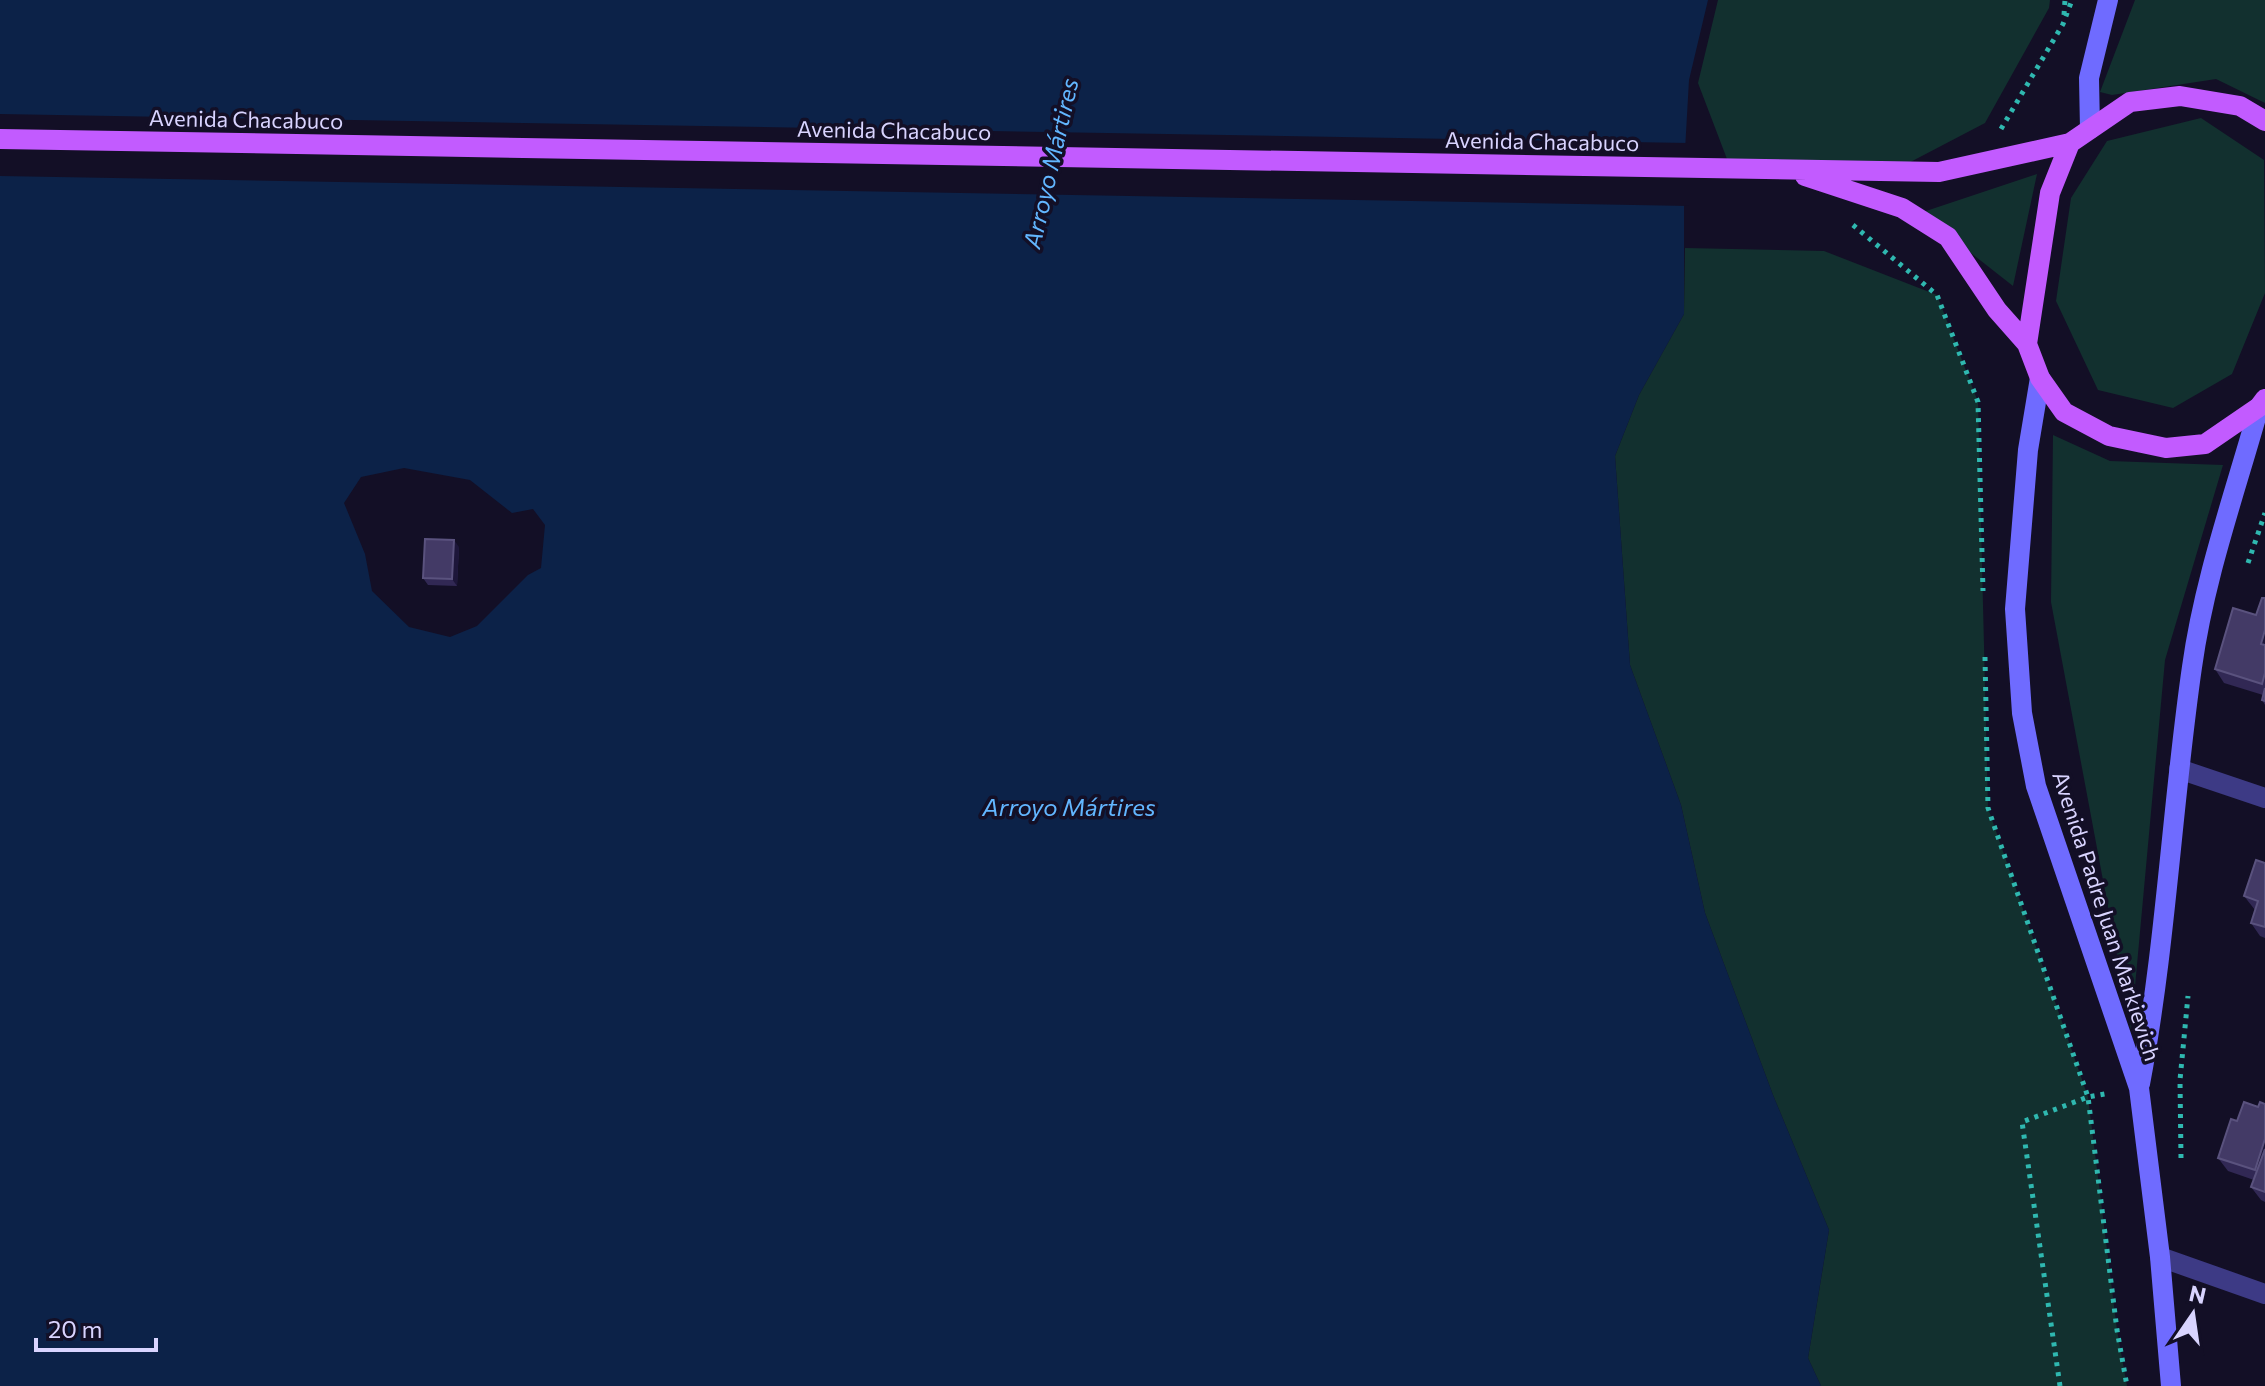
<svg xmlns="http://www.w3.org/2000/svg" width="2265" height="1386" font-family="Commissioner,sans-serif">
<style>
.green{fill:#12302f}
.water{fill:#0c2248;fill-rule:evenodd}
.pier{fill:#130f26}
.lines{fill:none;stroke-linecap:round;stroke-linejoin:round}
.path{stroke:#2fb8b0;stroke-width:5;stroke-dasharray:4 6;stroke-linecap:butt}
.street{stroke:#3d3a85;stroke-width:20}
.secondary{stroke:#6f6bff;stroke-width:20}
.primary{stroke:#c25bff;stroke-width:20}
.wall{fill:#312854}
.shaded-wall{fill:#1d163a}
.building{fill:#433a66;stroke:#5a527e;stroke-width:2}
.labels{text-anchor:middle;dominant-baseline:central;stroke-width:7;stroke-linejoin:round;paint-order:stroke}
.street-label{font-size:22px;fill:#d9d4ff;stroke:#130f26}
.water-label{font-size:24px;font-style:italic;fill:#62b6ff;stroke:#130f26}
</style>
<rect width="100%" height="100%" fill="#130f26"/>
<path class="green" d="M1718,0h332l-1,8 -64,115 -88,46 -170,-10 -29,-76z
M2135,0h130v103l-49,-24 -104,16 -12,-3z
M2201,118l63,42 1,133 -33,81 -59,34 -75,-18 -42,-89 15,-103 36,-57z
M2037,174l-24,112 -93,-73z
M1685,248l139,3 113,44 41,107 10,406 100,289 29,233 10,56h-306l-13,-28 21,-128 -56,-135 -68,-182 -24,-108 -51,-140 -15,-209 24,-61 45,-81z
M2053,435l57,26 113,4 -58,195 -34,370 -80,-428z"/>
<path class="water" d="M0,0h1708l-19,80 -5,88v146l-45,81 -24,61 15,209 51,140 24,108 68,182 56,135 -21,128 13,28h-1821zM404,468l66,12 42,33 21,-4 12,16 -4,43 -13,7 -51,51 -27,11 -41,-10 -37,-36 -7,-37 -21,-51 17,-26z"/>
<path class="pier" d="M0,114l1689,29v63l-1689,-30z"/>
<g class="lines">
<path class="path" d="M2064,15l1,-15
M2001,129l62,-105 9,-24
M1853,225l84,70 41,107 5,189
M2248,563l17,-50
M1985,657l3,151 100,289 29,233 10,56
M2181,1158l-1,-78 8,-84
M2060,1386l-38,-264 66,-25 22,-4"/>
<path class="street" d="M2179,769l86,29
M2160,1257l105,37"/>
<path class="secondary" d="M2090,129l-1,-51 19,-78
M2040,378l-12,72 -13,159 7,104 14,73 103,302 21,169 11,129
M2140,1084c26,-138 32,-279 52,-417 12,-88 43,-174 67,-260"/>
<path class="primary" d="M2265,121l-25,-15 -60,-10 -50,6 -60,41 -20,50 -23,151 13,34 24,34 45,24 57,12 39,-4 54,-37 6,-8
M0,139l1939,33 131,-29
M1805,176l97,32 46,29 49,73 30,34"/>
</g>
<path class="wall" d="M459,547l-2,39 -29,-1 -5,-7z
M2265,598v107l-3,-5 1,-5 -39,-12 -9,-14 41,-54z
M2265,863v75l-5,-2 -9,-13 4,-13 -11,-14z
M2265,1104v98l-4,-2 -10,-13 3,-7 -26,-9 -10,-13 19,-37z"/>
<path class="shaded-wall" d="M454,540l5,7 -2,39 -5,-7z
M2265,630v20l-4,-6z
M2265,1139v42l-1,3 -9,-14z"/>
<path class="building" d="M425,539l29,1 -2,39 -29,-1z
M2262,598h3v32l-4,14 4,1v28l-3,11 -47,-15 18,-61 23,7z
M2265,688v13l-3,-1z
M2256,860l9,3v64l-14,-4 7,-22 -14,-5z
M2244,1102l14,5 2,-5 5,2v35l-10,31 -37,-12 13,-39 6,2z
M2265,1149v43l-14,-5z"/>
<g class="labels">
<g class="street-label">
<text transform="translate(246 119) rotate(1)">Avenida Chacabuco</text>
<text transform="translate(894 130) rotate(1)">Avenida Chacabuco</text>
<text transform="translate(1542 141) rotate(1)">Avenida Chacabuco</text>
<text transform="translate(2107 916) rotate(72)">Avenida Padre Juan Markievich</text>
</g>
<g class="water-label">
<text transform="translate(1050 163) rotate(-77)">Arroyo Mártires</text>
<text x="1069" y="806">Arroyo Mártires</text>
</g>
</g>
<g transform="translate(2193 1314) rotate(13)" stroke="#130f26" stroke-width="6" paint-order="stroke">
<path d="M0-6L14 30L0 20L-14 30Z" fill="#d9d4ff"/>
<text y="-12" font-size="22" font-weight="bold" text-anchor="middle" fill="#d9d4ff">N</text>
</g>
<path d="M36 1338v12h120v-12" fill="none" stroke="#d9d4ff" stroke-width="4"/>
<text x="48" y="1338" font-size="24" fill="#d9d4ff" stroke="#130f26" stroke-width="6" paint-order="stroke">20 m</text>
</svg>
